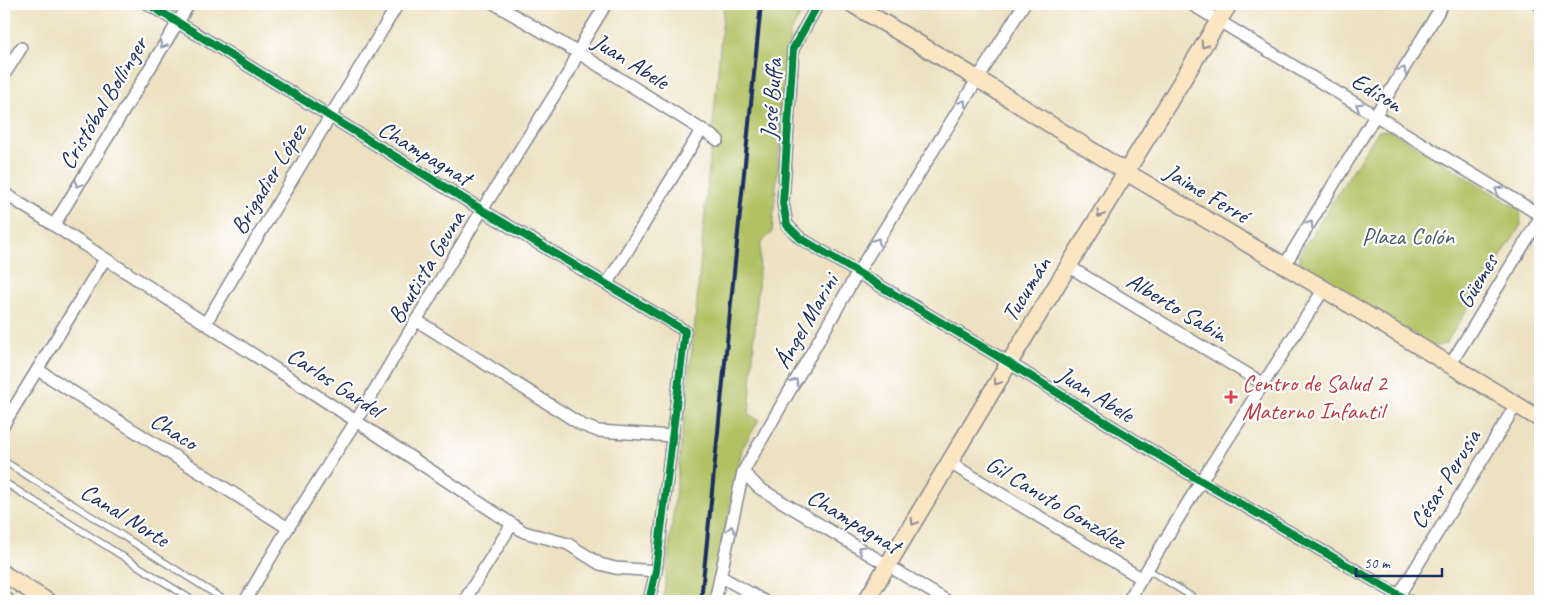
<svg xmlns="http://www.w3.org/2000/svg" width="1544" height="605" font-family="Caveat,sans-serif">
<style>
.green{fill:#b2c164;stroke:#667861}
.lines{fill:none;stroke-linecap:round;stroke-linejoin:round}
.lane-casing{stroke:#848890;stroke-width:8}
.street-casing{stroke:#848890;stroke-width:14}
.secondary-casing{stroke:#848890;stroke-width:19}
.lane{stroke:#fff;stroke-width:5.5}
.street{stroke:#fff;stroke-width:11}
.secondary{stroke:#fbe6c4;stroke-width:16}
.rail{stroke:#1b2f5e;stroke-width:4}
.cycleway-casing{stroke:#fff;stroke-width:11}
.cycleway{stroke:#00873e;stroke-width:8}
.oneway{stroke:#8d97ae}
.oneway2{stroke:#8b8a91}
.health-dot{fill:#e0444e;stroke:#fff;stroke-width:2}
.labels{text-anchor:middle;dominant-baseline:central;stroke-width:4.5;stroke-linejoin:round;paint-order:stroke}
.street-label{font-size:24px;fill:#1b2f5e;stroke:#fff}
.park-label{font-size:24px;fill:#485b60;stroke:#fff}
.health-label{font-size:24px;fill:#be3a42;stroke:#fff;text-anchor:start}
</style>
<rect width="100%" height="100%" fill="#fff"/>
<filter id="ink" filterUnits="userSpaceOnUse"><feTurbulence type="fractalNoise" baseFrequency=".02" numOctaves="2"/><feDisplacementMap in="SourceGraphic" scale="10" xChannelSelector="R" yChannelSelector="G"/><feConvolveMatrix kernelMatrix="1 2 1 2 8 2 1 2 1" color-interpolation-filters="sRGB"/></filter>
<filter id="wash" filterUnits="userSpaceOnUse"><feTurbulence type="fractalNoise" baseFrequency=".0096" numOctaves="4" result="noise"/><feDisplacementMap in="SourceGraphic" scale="20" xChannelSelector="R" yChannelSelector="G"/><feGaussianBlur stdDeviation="1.12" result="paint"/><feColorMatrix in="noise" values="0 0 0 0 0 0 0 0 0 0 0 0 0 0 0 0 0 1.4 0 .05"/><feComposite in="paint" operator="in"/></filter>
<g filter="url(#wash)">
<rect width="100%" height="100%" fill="#ede1c1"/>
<path class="green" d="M724,4h83l-17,29 -18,199 -11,11 -12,172 10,5 -17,29 -32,152h-47l32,-279z
M1390,130l130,80 1,15 -75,118 -10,4 -136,-81v-13l78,-122z"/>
</g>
<g filter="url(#ink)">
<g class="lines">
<g class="lane-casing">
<path id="lane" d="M4,461l222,140
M4,482l190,119
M1147,569l52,32"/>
</g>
<g class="street-casing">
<path id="street" d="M148,4l334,206 203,121 -29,240 -7,30
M495,4l82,48 141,88
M818,4l-25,45 -10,154 4,22 13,13 209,125 192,118 208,120
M1191,4l349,211
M1538,4l2,1
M4,75l17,-27
M4,193l352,228 168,111 44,12 32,20 15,4 41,3
M54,225l135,-221
M1068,266l196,118
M1284,266l159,-262
M607,284l95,-155
M416,320l166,105 16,6 75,5
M205,324l193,-320
M1450,365l90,-147
M38,370l250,158
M4,424l101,-165
M950,463l191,115
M743,472l16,16 188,113
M720,576l44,25
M1396,600l120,-195
M245,601l43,-73 68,-107 126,-211 87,-138 15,-32 22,-36
M464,601l48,-77
M715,601l28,-129 115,-200 166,-268
M1128,601l73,-120 123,-192"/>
</g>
<g class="secondary-casing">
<path id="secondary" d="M852,4l126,75 148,93 198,117 216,130
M4,574l43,27
M4,600l2,1
M866,601l143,-238 220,-359"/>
</g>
<use href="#lane" class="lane"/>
<use href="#street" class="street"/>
<use href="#secondary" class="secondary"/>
<path class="rail" d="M701,601l60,-597"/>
<g class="cycleway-casing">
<path id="cycleway" d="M148,4l334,206 203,121 -29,240 -7,30
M818,4l-25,45 -10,154 4,22 13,13 209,125 192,118 208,120"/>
</g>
<use href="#cycleway" class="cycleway"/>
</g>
<defs><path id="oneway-chevron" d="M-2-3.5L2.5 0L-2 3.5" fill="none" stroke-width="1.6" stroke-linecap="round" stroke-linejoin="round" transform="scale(1.25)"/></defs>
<g class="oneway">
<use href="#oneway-chevron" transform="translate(163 45) rotate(121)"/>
<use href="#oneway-chevron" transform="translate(1403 70) rotate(-59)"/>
<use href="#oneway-chevron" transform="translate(963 103) rotate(-58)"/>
<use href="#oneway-chevron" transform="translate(1359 106) rotate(-149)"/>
<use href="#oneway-chevron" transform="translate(78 184) rotate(121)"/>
<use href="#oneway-chevron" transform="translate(1498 190) rotate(-149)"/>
<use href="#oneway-chevron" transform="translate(1310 224) rotate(-58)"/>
<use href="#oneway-chevron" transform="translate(877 241) rotate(-58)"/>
<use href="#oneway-chevron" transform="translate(795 382) rotate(-60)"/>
<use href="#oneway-chevron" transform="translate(731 529) rotate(-78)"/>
<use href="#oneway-chevron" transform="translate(861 549) rotate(-149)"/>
</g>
<g class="oneway2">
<use href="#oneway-chevron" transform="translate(1204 45) rotate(122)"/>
<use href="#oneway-chevron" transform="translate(1100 214) rotate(121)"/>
<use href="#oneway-chevron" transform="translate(997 382) rotate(121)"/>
<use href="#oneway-chevron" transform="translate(914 522) rotate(121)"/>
</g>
</g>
<path class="health-dot" d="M1228.5 389.5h5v5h5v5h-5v5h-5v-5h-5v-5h5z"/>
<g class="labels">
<g class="street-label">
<text transform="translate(631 61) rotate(32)">Juan Abele</text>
<text transform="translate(1377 92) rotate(31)">Edison</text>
<text transform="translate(771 99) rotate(-86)">José Buffa</text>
<text transform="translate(103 103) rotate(-59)">Cristóbal Bollinger</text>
<text transform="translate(425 153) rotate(31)">Champagnat</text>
<text transform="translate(268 179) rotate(-59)">Brigadier López</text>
<text transform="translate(1207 193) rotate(31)">Jaime Ferré</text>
<text transform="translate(426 267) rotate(-59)">Bautista Geuna</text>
<text transform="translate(1477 281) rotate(-59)">Güemes</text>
<text transform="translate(1026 289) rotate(-58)">Tucumán</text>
<text transform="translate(1177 307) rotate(31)">Alberto Sabin</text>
<text transform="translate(806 321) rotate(-60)">Ángel Marini</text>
<text transform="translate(335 382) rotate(33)">Carlos Gardel</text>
<text transform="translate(1096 394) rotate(32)">Juan Abele</text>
<text transform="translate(174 431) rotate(32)">Chaco</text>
<text transform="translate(1445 479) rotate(-58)">César Perusia</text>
<text transform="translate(1056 502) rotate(31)">Gil Canuto González</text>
<text transform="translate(125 515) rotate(32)">Canal Norte</text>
<text transform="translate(854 521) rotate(31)">Champagnat</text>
</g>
<g class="park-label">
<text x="1408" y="236">Plaza Colón</text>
</g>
<g class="health-label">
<text x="1242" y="383">Centro de Salud 2<tspan x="1242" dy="28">Materno Infantil</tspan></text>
</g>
</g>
<rect width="1544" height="605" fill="none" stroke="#fff" stroke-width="20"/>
<path d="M1356 568v8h86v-8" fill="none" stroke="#1b2f5e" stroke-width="2.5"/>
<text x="1364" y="568" font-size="15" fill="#1b2f5e" stroke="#ffffff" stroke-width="4" paint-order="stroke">50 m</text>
</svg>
